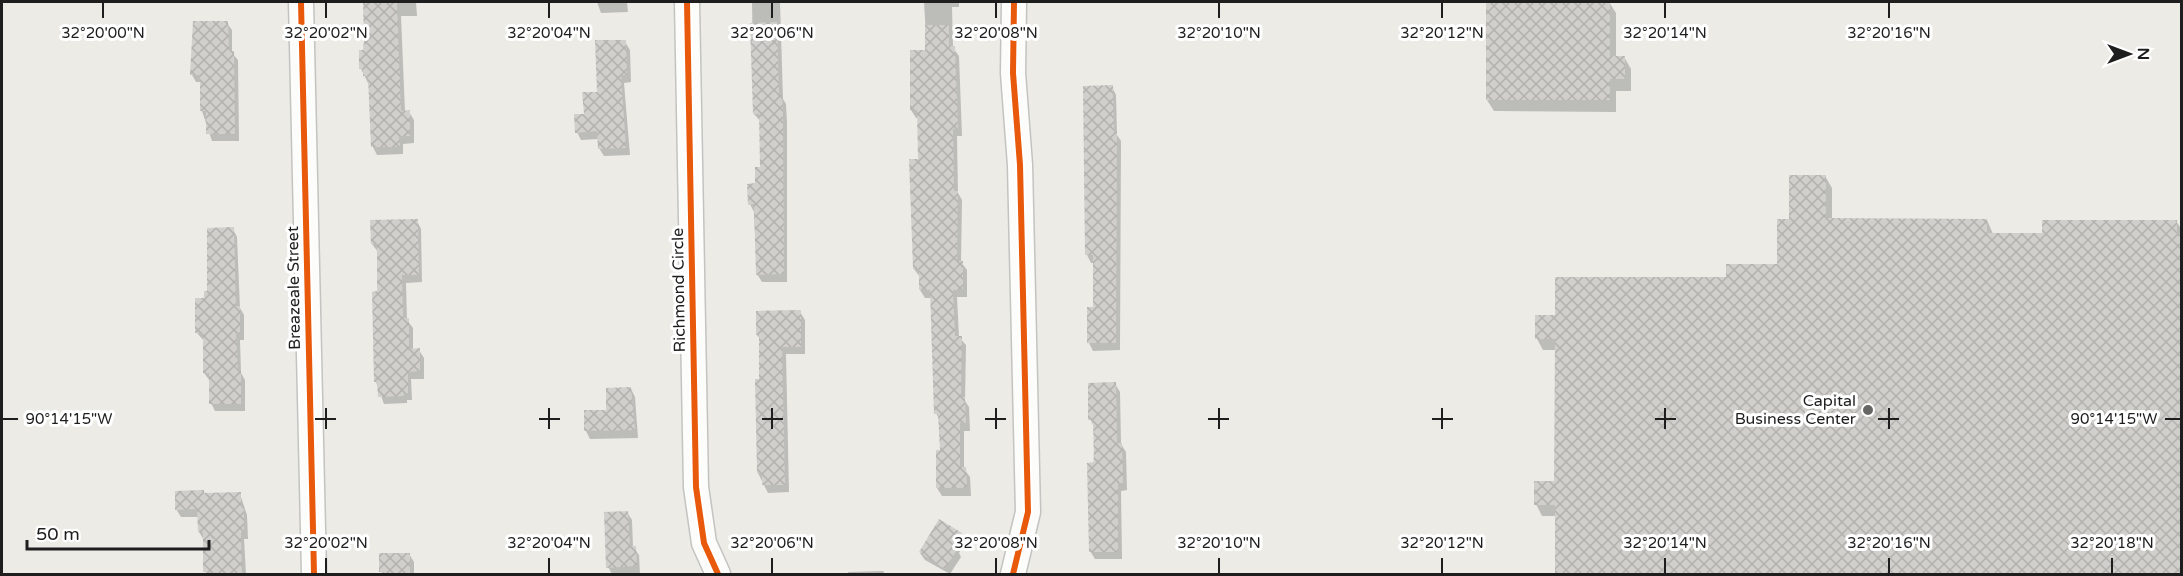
<svg xmlns="http://www.w3.org/2000/svg" width="2183" height="576" font-family="'Varela Round',sans-serif">
<style>
.shadow{fill:#0003}
.building{fill:url(#building-cross-hatch)}
.lines{fill:none;stroke-linecap:round;stroke-linejoin:round}
.street-casing{stroke:#c3c3c1;stroke-width:27}
.street{stroke:#fcfcfb;stroke-width:24}
.cycleway-casing{stroke:#fff;stroke-width:10}
.cycleway{stroke:#e8590c;stroke-width:6}
.ticks{fill:none;stroke:#1e1e1e;stroke-width:2}
.poi-dot{fill:#666664;stroke:#fff;stroke-width:2}
.labels{text-anchor:middle;dominant-baseline:central;stroke-width:6;stroke-linejoin:round;paint-order:stroke}
.street-label{font-size:16px;fill:#1e1e1e;stroke:#fff}
.poi-label{font-size:16px;fill:#1e1e1e;stroke:#fff;text-anchor:end}
.ticks-label{font-size:15px;text-anchor:middle;fill:#1e1e1e;stroke:#fff;stroke-width:6;stroke-linejoin:round;paint-order:stroke}
</style>
<defs>
<pattern id="building-cross-hatch" width="8" height="8" patternUnits="userSpaceOnUse" patternTransform="scale(1.5)"><rect width="8" height="8" fill="#d0cfcb"/><path d="M0 0l8 8M0 8l8-8" fill="none" stroke="#b2b1ae"/></pattern>
</defs>
<rect width="100%" height="100%" fill="#ecebe6"/>
<path class="shadow" d="M365,2h51l1,14h-16l4,96h4l5,8v23l-11,1v10l-26,1 -4,-8 -4,-62 -8,-16 -1,-18h4l2,-11z
M597,2h30l1,10 -27,1z
M752,2h28l3,97 3,5 1,19v159h-25l-5,-8 -3,-62 -4,-8 12,-35 -1,-47 -7,-8z
M924,2h35v5h-7l1,41 6,8 3,80h-5l1,57 4,7 -1,62 6,8v27h-10l2,40 7,8 -1,56 4,6 1,24h-6v38l6,8 1,19h-29l-5,-8 4,-37 -1,-30 -4,-8 -4,-115h-7l-5,-8v-13l-6,-8 6,-109 -1,-42h-3l-5,-8 16,-58z
M1487,2h122l7,11v44h8l7,12v22h-15v21l-122,-1 -7,-11z
M227,23l5,7v23l6,7 1,81h-27l-10,-30v-29h-6l-4,-7z
M625,42l5,8 1,32 -7,1 6,72 -26,1 -5,-8v-9l-18,1 -4,-8z
M1112,87l4,8 1,40 4,6 -1,209 -27,1 -4,-8 6,-35v-45h-4l-4,-8z
M1825,176l7,12v32h155l6,14 51,1 132,-14 6,9v344h-626l1,-58h-15l-6,-12 20,-22v-132h-13l-6,-11 19,-22 222,-52 13,-45z
M417,221l4,8 1,53 -16,1 1,37 6,8v22h6l5,8v21h-13l1,21h-5v3l-23,1 -8,-22 2,-130 -6,-8z
M233,229l4,8 3,71 4,7v25h-4l1,33 4,7v31h-30l-4,-8 -1,-22 -6,-8v-32l-7,-8 8,-33z
M2,252l1,39h-1z
M800,312l5,8v34h-19l3,138 -21,1 -10,-20 3,-133 -4,-5z
M1115,384l5,8 1,52 5,8 1,38 -6,1 1,68h-27l-5,-8 5,-123 -5,-9z
M631,389l4,8 3,41 -48,1 -4,-8 -1,-19 23,-1z
M2,402l1,2v26h-1z
M176,492l64,2 7,21 1,24h-4l2,35h-40l-2,-34 -5,-8v-15h-18l-5,-8z
M627,512l5,8 1,27 6,8 1,19h-28l-4,-7z
M961,534l4,8 -6,11 2,4 -11,17 -25,-14 -5,-7z
M409,554l5,8v12h-31l-2,-3z
M883,571l2,3h-37v-2z"/>
<path class="building" d="M363,2h34l4,109 9,-1v26h-11l1,11h-29l-3,-71h-5v-7h-4v-19h4l1,-10z
M1486,2h124v54h15v23h-15v21h-124z
M193,21h35l1,30h5l1,83h-29v-23h-6v-36h-10z
M777,22l2,72h3l1,19 1,161 -28,1 -2,-71 -6,1 -1,-21 8,-1v-16h5l-1,-53h-6l-3,-91z
M925,25h24v21h6l3,82 -5,1 1,62h4l-1,70h6v29h-10l2,46h7l-1,61h4l1,26h-6v44h6l1,21h-31v-38h4l-2,-36h-4l-4,-124h-11v-21h-6l-4,-110h9l-1,-49h-7v-60h15z
M595,40h31l1,35h-6l5,73 -28,1 -1,-18 -22,2 -1,-19h10l-2,-22h15z
M1113,85l1,47h3l-1,211h-29v-36h6v-52h-8l-2,-169z
M1789,175h37v43l161,1v14h55v-13h135v14h4v340h-626v-69h-21v-24h20l1,-142h-20v-24h20v-38h171v-13h51v-45h12z
M418,219l1,56h-17l1,43h6v31l11,-1v23l-12,1v21h-4v3l-26,1 -1,-15h-3l-2,-90 5,-1v-47h-6l-1,-24z
M234,227l2,79h4v26l-4,1 2,37h3v34h-32v-31h-6v-40h-8v-35h9v-7h3v-63z
M801,310v37h-19l3,138h-23v-12h-5l-2,-94h4v-44h-3v-24z
M1116,382l1,61h5l1,40h-5v69h-29l-2,-89 7,-1 -1,-42h-5v-37z
M631,387l4,43 -51,1v-21h22v-22z
M204,490v3l37,-1v14h3v26h-3l1,42 -39,-2v-40h-5l-1,-23 -22,1v-19z
M628,511l2,35h6l1,20 -31,2 -2,-56z
M939,519l23,14 -8,13 4,2 -13,21 -26,-17z
M379,553h31v21h-26v-2h-5z"/>
<g class="lines">
<g class="street-casing">
<path id="street" d="M301,2l13,572
M687,2l9,485 8,56 14,31
M1013,574l15,-62 -8,-347 -7,-92 1,-71"/>
</g>
<use href="#street" class="street"/>
<g class="cycleway-casing">
<path id="cycleway" d="M301,2l13,572
M687,2l9,485 8,56 14,31
M1013,574l15,-62 -8,-347 -7,-92 1,-71"/>
</g>
<use href="#cycleway" class="cycleway"/>
</g>
<path class="ticks" d="M103,3v15M326,3v15M549,3v15M772,3v15M996,3v15M1219,3v15M1442,3v15M1665,3v15M1889,3v15M326,408v21M549,408v21M772,408v21M996,408v21M1219,408v21M1442,408v21M1665,408v21M1889,408v21M3,419h15M315,419h21M539,419h21M762,419h21M985,419h21M1208,419h21M1432,419h21M1655,419h21M1878,419h21M2165,419h15M326,558v15M549,558v15M772,558v15M996,558v15M1219,558v15M1442,558v15M1665,558v15M1889,558v15M2112,558v15"/>
<circle class="poi-dot" cx="1868" cy="410" r="6"/>
<g class="labels">
<g class="street-label">
<text transform="translate(294 288) rotate(-91)">Breazeale Street</text>
<text transform="translate(679 290) rotate(-91)">Richmond Circle</text>
</g>
<g class="poi-label">
<text x="1856" y="401">Capital<tspan x="1856" dy="18">Business Center</tspan></text>
</g>
</g>
<g class="ticks-label">
<text x="103" y="38">32°20'00"N</text>
<text x="326" y="38">32°20'02"N</text>
<text x="549" y="38">32°20'04"N</text>
<text x="772" y="38">32°20'06"N</text>
<text x="996" y="38">32°20'08"N</text>
<text x="1219" y="38">32°20'10"N</text>
<text x="1442" y="38">32°20'12"N</text>
<text x="1665" y="38">32°20'14"N</text>
<text x="1889" y="38">32°20'16"N</text>
<text x="2114" y="424">90°14'15"W</text>
<text x="69" y="424">90°14'15"W</text>
<text x="326" y="548">32°20'02"N</text>
<text x="549" y="548">32°20'04"N</text>
<text x="772" y="548">32°20'06"N</text>
<text x="996" y="548">32°20'08"N</text>
<text x="1219" y="548">32°20'10"N</text>
<text x="1442" y="548">32°20'12"N</text>
<text x="1665" y="548">32°20'14"N</text>
<text x="1889" y="548">32°20'16"N</text>
<text x="2112" y="548">32°20'18"N</text>
</g>
<rect width="2183" height="576" fill="none" stroke="#1e1e1e" stroke-width="6"/>
<g transform="translate(2129 54) rotate(90)" stroke="#ffffff" stroke-width="4.5" paint-order="stroke">
<path d="M0-4.5L10 22L0 15L-10 22Z" fill="#1e1e1e"/>
<text y="-9" font-size="16" font-weight="bold" text-anchor="middle" fill="#1e1e1e">N</text>
</g>
<path d="M27 540v9h182v-9" fill="none" stroke="#1e1e1e" stroke-width="3"/>
<text x="36" y="540" font-size="18" fill="#1e1e1e" stroke="#ffffff" stroke-width="4.5" paint-order="stroke">50 m</text>
</svg>
